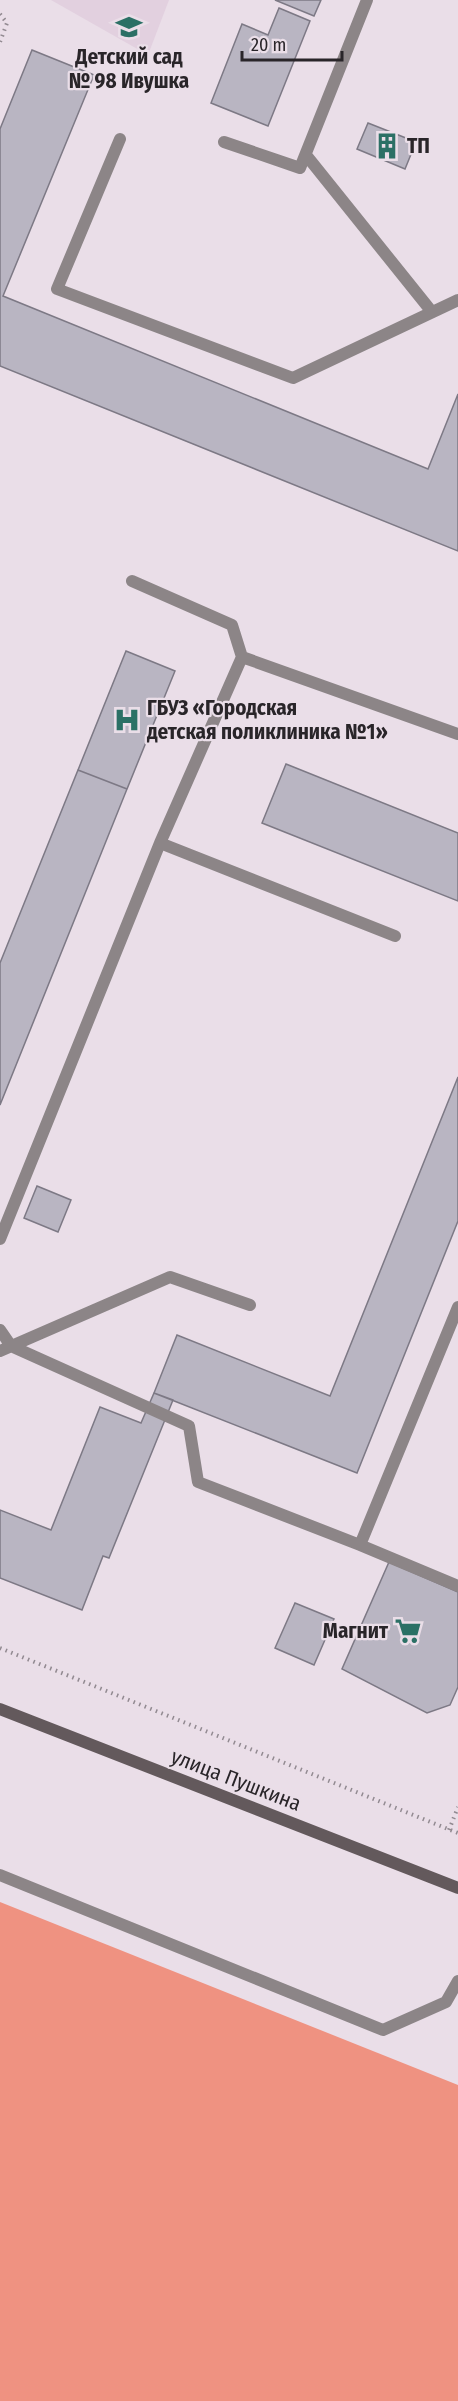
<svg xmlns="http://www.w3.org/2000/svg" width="458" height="2401" font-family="'Fira Sans Condensed',sans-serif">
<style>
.built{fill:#e2d0df}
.forest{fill:#ef9281}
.building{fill:#b9b5c2;stroke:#7d7985;stroke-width:1.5}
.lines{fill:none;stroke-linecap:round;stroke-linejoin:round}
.path{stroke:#928a91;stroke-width:4;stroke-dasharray:1.5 4.5;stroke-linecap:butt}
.lane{stroke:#8c8587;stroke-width:12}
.secondary{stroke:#63595c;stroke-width:12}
.labels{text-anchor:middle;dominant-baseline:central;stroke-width:4.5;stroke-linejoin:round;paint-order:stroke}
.poi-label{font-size:21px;font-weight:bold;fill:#292529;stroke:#eadee8;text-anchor:start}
.street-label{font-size:21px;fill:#292529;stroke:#eadee8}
</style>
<rect width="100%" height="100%" fill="#eadee8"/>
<path class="built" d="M51,0h118l-21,55z"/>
<path class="forest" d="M0,1902l458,183v316h-458z"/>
<path class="building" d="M275,0h46l-7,16z
M279,8l31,13 -42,105 -57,-23 31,-79 26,11z
M32,50l62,25 -91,221 425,173 30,-75v157l-458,-185v-237z
M368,123l48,19 -11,27 -48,-20z
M126,651l49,20 -48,118 -49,-19z
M286,764l172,69v68l-196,-78z
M78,770l49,19 -127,316v-142z
M458,1077v144l-101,252 -203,-80 23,-58 153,61z
M37,1186l34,14 -13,32 -34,-14z
M154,1393l19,7 -64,158 -6,-2 -21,54 -82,-32v-68l51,20 49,-123 41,16z
M389,1562l69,30v95l-8,18 -23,8 -85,-44z
M295,1603l39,16 -20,46 -39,-17z"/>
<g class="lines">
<path class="path" d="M0,14l7,9 -7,19
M0,1648l458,185
M449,1830l9,-23"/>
<path class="lane" d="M120,139l-63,150 236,89 165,-78
M224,142l76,26 67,-168
M306,155l126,157
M242,657l216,77
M160,843l235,93
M0,1239l160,-396 82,-186 -10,-32 -100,-44
M0,1330l11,16 178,80 9,56 162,63 98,41
M0,1351l170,-74 80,28
M360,1545l98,-238
M0,1875l383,155 63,-28 12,-21"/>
<path class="secondary" d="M0,1709l458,179"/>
</g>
<defs>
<g id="school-bare" transform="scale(2.07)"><path d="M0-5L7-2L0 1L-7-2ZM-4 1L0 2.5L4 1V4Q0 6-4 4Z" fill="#2b7065" stroke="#eadee8" stroke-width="2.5" paint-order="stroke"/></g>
<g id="building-bare" transform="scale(2.07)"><path d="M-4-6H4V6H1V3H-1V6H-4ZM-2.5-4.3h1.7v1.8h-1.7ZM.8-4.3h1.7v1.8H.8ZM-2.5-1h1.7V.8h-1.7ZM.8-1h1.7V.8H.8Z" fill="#2b7065" stroke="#eadee8" stroke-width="2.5" paint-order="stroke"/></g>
<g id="hospital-bare" transform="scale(2.07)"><path d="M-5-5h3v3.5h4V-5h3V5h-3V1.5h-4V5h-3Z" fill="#2b7065" stroke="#eadee8" stroke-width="2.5" paint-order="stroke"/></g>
<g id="supermarket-bare" transform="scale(2.07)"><path d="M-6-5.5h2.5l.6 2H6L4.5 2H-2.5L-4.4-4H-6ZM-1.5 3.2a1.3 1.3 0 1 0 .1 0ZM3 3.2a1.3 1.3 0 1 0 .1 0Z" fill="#2b7065" stroke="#eadee8" stroke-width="2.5" paint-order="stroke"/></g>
</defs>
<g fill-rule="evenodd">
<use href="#school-bare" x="129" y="27"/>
<use href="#building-bare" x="387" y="146"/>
<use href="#hospital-bare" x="127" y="720"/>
<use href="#supermarket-bare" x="408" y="1631"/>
</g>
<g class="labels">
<g class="poi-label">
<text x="129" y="57" text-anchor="middle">Детский сад<tspan x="129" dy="24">№ 98 Ивушка</tspan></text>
<text x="407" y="146">ТП</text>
<text x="147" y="708">ГБУЗ «Городская<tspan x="147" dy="24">детская поликлиника №1»</tspan></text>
<text x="388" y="1631" text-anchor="end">Магнит</text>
</g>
<g class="street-label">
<text transform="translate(236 1780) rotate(21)">улица Пушкина</text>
</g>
</g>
<path d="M242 51v9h100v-9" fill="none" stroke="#292529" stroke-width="3"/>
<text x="251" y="51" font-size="18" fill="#292529" stroke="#eadee8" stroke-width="4.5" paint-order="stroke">20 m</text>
</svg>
